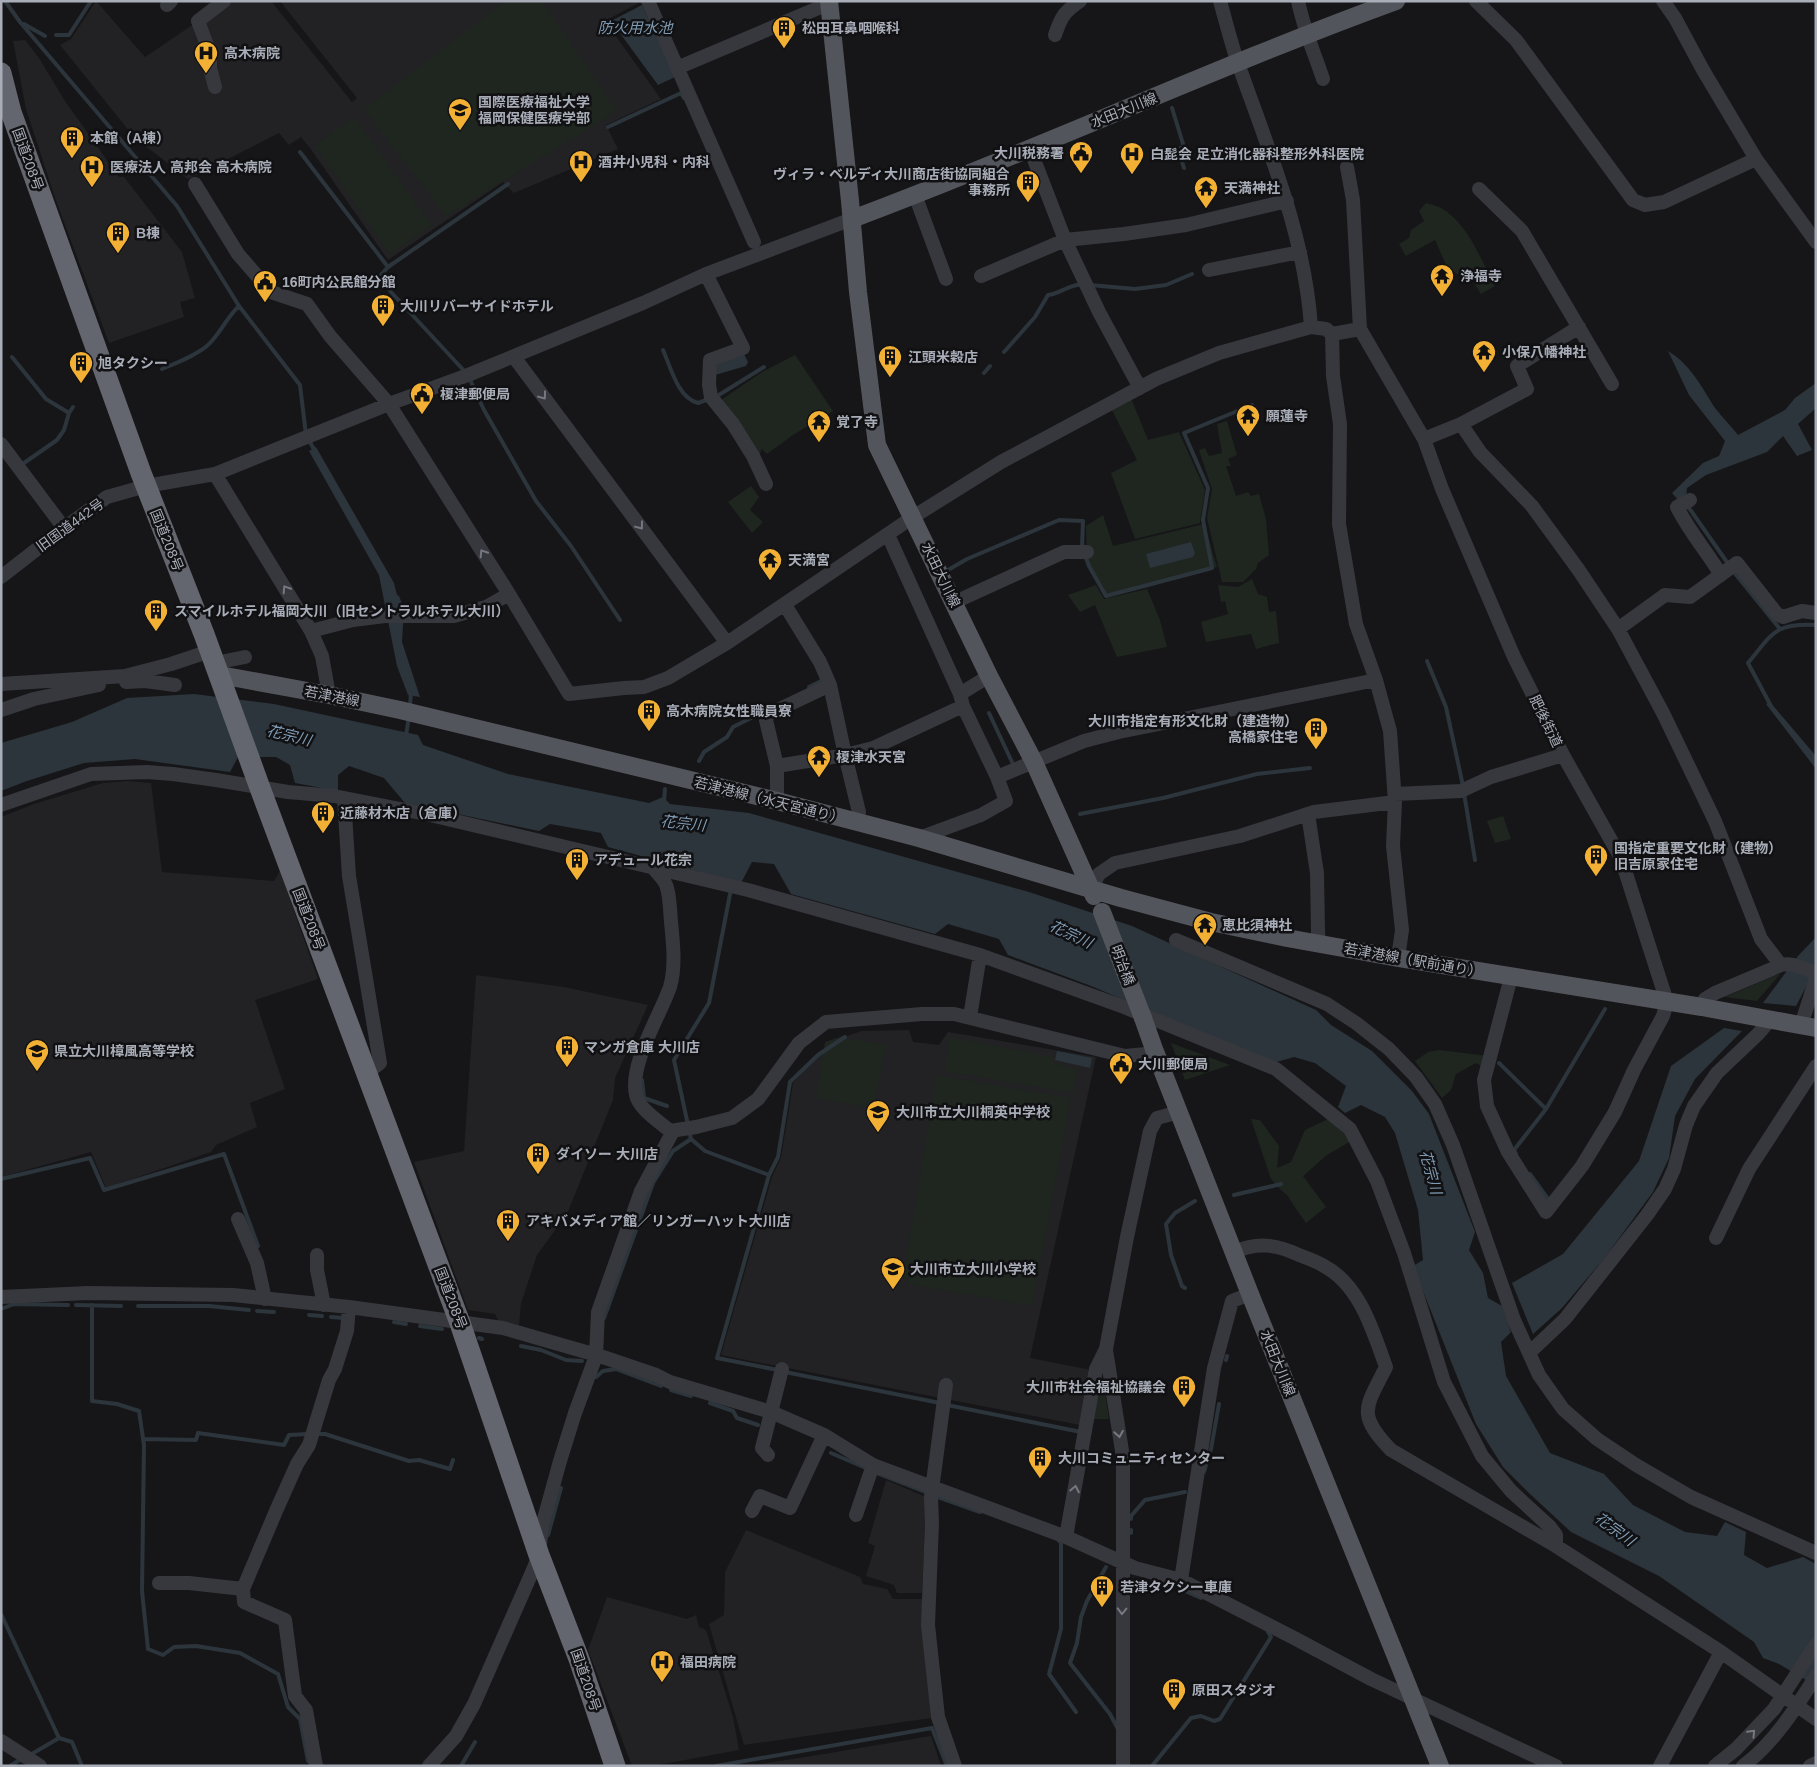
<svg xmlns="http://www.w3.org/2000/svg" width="1817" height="1767" font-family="Arial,'Noto Sans JP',sans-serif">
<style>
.built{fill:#222225}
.green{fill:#1e261f}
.water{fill:#2c353c}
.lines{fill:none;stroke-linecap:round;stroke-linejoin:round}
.stream{stroke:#2c353c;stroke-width:4}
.minor{stroke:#37383d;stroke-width:14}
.major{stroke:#53555c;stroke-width:18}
.highway{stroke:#63666e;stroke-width:21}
.major-bridge{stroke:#53555c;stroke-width:18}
.oneway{stroke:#757881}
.labels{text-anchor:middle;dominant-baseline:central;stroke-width:5;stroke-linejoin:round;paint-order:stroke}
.poi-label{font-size:14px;font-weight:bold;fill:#a8adb8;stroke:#111113;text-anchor:start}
.street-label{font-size:14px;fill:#a8adb8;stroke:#111113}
.water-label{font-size:15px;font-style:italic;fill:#7f9bb3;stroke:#111113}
</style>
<rect width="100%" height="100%" fill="#161618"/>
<path class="built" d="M96,1l49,56 83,-56h43l81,101 5,-4 -77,-97h362l-37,20 56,78 -55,26 12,24 -104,44 -11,-11 -115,78 -78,-112 -9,-11 -12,8 -10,-12 -91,46 -54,-42 -74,-92 11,-6z
M25,40l14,18 26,43 54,76h5l58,75 13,46 -15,4 4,15 -75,26 -54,-145 -29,-89 -13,-68z
M128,781l23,2 11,89 112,9 6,-10 38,108 -63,21 30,89 -35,14 7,24 -41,18 -5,7 -105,36 -15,-36 -90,25v-360l33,-13 69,-21z
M476,975l88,12 84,18 -33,73 -2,22 -46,114 -30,41 -16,48 -2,23 -21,-6 -3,-6 -27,-4 -54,-148 50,-11z
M909,1030l4,12 26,3 9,-13 148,25 -66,301 61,12 -11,55 -359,-70 51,-178 9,-19 12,-75 25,-28 27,-18 16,-6z
M886,1480l40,17 -4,96h-25l-3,-8 -28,-9 9,-30 -7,-3z
M746,1530l114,47 3,7 24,5 6,10h31l7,119 -187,27 -35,-121 15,-9 1,-43z
M607,1597l80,22 9,-4 3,12 7,3 27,87 6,33 -86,16h-21l-44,-116z
M931,1736l10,30h-193l64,-10z"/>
<path class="green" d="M505,1h37l75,110 -171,105 -82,-107z
M354,117l77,108 -41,29 -75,-108z
M1426,203c5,1 11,3 15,5 27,15 40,52 54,78l-14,8 -12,-18 -8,1 -14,-10 -12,-27 -29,16 -7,-12 10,-6 2,-8 13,-9 -5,-10z
M795,355l38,56 -40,24 -26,19 -5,-5 -3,7 -38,-56 41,-28z
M1131,398l17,42 31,-8 26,58 -5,33 -65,16 -24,-66 26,-13 -26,-52z
M1227,421l10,34 -9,4 3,7h-5l10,30 12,-4 3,4 8,-2 7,25 3,36 -11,8 -2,6 -13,13h-21l-15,-64 5,-29 -13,-39 6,-2 4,8 13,-3 -5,-29z
M751,486l8,11 -9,13 13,12 -11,11 -24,-31z
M1103,515l10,31 91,-22 13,43 -111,29 -17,-30 -2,-14 -1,-26z
M1252,579l6,15 9,3 2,15 7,-1 3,32 -23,6 -5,-15 -45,8 -5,-20 27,-8 -3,-13 -4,1 -3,-17 20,2z
M1096,585l8,14 43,-10 13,31 7,27 -50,10 -22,-52 -15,7 -12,-17z
M1503,816l8,23 -16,4 -8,-22z
M1781,973l-24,28 -32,-4z
M840,1037l46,8 -13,63 -57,-10 9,-56z
M949,1037l105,20v6l23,6 -4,24 -128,-22z
M1171,1043l59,22 -45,15z
M1439,1050l50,6 -4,12 -9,-5 -20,11 -5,16 -9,8 -27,-37 13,-9z
M937,1075l134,23 -39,208 -124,-22v-5l-5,-1z
M1251,1119l9,1 19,26 -2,22 14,-6 14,-32 23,-11 16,14 7,8 -24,14 -24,21 23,31 -20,16 -12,-17 -6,-10 -8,-7 -9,-10z
M1104,1386l5,33h-16l5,-32z"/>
<path class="water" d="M642,5l33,72 -17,8 -47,-64z
M1668,351c23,14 33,35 47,57 7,9 16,18 23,27l47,-25 10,-12 21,-15v25l-18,16 14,26 -15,6 -14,-20 -16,16 -61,23 -19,13 -1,10 -7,3 -7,-8 31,-30 16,-7 6,-15 -36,-46z
M743,352l5,10 -2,4 -31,9v-14z
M316,447l78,136 3,12 2,1 5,13 -2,33 18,55 -12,-2 -11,-29 -18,-91 -70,-124z
M1191,542l4,11 -2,4 -43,11 -4,-14z
M194,694l80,10 144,31 5,10 85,29 141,29 14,-6 7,7 79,9 280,79 103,34 184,84 15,15 41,26 40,40 17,23 46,118 -6,18 14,23 5,25 14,8 9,26 -10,10 5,34 44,77 54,21 29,31 52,27 32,4 8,-14 21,10 -2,23 23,13 36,-11 13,7v122l-37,-22 -16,-6 -9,-16 -95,-66 -88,-44 -41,-38 -27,-27 -27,-43 -63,-158 10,-6 -5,-50 -23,-77 -10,-16 -24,-12 -16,8 -7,-6 8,-21 -31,-23 -21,-6 -21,6 -182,-77 -83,-31 -9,-16 -51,-15 -13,10 -144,-40 -17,-30 -22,-2 -11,21 -133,-36 -7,-14 -51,-9 -11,7 -134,-28 -21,-25 -35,-12 -11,9v16l-43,-8 -5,-18 -14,-8h-38l-8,15 -95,-13 -51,4 -57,18 -26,10v-48l71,-21 55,-24z
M1770,702l46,54v13l-50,-65z
M1816,937v31l-20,38 -33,-3 35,-47z
M1724,1028l18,3 -47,48 -20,37 -6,42 -16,34 -47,64 -44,52 -29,26 -21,-51 51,-29 76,-93 32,-95z
M1057,1051l35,7 -2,10 -35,-8z"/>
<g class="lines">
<path class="stream" d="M5,1l15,21 157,184 62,100 61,79 6,50 10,18
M24,24l21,12
M56,35h13l22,-34
M1172,108l12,39 -6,2 6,19
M608,127l73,-34 3,5
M300,152l88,115 120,-83
M388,267l-8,9 11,16 77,83 16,35 52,91 35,45 49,74
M1090,285l45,4 31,-4 26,-11
M663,350c8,18 15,48 35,53l11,-4
M1004,352l31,-35 13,-22c12,-1 23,-12 35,-10
M12,357l34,42 23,14 -5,17 -7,10 -33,23
M162,369c14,-6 38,-15 48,-26 11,-11 17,-26 29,-37
M984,373l6,-7
M714,398l50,-31
M69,413l4,-6
M1687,505l42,60
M948,570l19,-11 92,-39 24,1 -1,26 7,19 17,30 106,-28 -9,-48 5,-32 -24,-55 68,-28
M1733,571l47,58
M1427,661l19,46 17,79
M809,687l14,-7
M1771,706l-23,-43c25,-30 26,-40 68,-38
M410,707l1,-16
M989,713l23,49
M406,736l3,-20
M699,761l5,-9 23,-15 6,-10 28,-14
M1464,793l11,67
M664,802l1,-13
M1080,814l83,-16 94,-24 53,-6
M731,889l-22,114 -35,57 17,79 14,12 64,24
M1499,1063l47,46
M640,1079l2,1 2,18 23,8
M1516,1154l-2,-4 32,-41 59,-100
M1530,1174l18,25
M1,1179l89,-21 14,32 120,-36 34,92
M1234,1195l47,-11
M1185,1288l-3,-2 -11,-31 -5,-31 9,-11 20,-12
M76,1305l45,1
M92,1305v96l25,3 22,7 5,34 -2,146 6,58 15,6 11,-8 22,-1 44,7 38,21 10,33 12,12 8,42
M138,1306h71l40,4
M1,1309l13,-5 54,1
M257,1311l17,1
M309,1315l13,1
M331,1317l13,1
M604,1318l49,-135 20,-32 18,-12
M394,1322l12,2
M420,1326l22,3
M479,1338l3,1
M521,1346l20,4 25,10 16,1
M1226,1360l1,-4
M778,1370l-61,-12 52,-183 9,-18 12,-75 28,-27 27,-18
M785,1372l155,31
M596,1377l7,-6 13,-2 45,17
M671,1390l20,6
M710,1403l23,8 4,7 21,7
M947,1405l134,27
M315,1434h10l84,27 10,-1 31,9 3,-9
M143,1439l53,1 2,-7 86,12 5,-10 19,-1
M831,1453l37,16
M1204,1472l7,-23 8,-45
M879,1474l49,19
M935,1496l45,16
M1131,1519v-3l14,-16 40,-8
M1131,1530v3
M548,1535l13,-47
M1059,1541l2,1v87l-12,45 27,38
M1106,1567l-19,34 -6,16 -4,26 -7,20 40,51 8,15
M1182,1586l3,5 16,7
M1,1614l58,124
M30,1755l29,-17 13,4 10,24
M10,1766l11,-7
M461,1766l14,-24
M716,1766l216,-38 15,38
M1152,1766l39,-48 10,-2 13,5 6,-2 51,-82 -3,-5"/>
<path class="minor" d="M648,1l106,241
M1220,1c6,21 11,42 18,62 30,86 67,172 73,264
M1298,1c6,29 16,51 25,78
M1476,1l40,39 117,160 12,5 19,-3 92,-43
M1663,1l12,17 28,52 53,89 60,83
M167,5l4,-4
M1055,35c6,-18 9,-23 25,-34
M677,68l153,-65
M215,87l-5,-19v-15l-12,-32 26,-20
M1030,149l35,91 34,72 41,76
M1347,167l6,33 7,129 64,110 18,50 72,168 49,98 58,103 46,144 -4,14 -29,54 -19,42 -33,54 -36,46 -38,-60 -21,-46 -3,-26 27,-103
M195,184l43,70 33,38 36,12 23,32 59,68 120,190 60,100 55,-6 20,-1 24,-9 59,-35 186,-126 88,-55 155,-83 63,-26 92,-26 15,2 6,5 1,42 7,48 -1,100 17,100 20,56 14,51 5,71 -2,44 9,84 -4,28
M1479,189l43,42 90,153
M915,195l31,84
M1209,270l91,-18
M706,274l37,74 -33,12 -1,25 2,12 22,27 20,32 13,28
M981,276l84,-36 59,-6 62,-9 101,-24
M1332,334l28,-5
M514,357l213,286
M1461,424l19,28 52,54 46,63 40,60 45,84 52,108 46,118 19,25
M1424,439l37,-15 66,-35 -10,-23 62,-39
M1,444l63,84
M215,474l96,157 11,25 7,39
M1690,500l-13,7c12,24 30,45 44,68
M888,535l72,159 3,12 34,71 9,24 -25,14 -62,23
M1,577l63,-49 43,-31 39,-11 69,-12 174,-70 79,-29 175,-72 63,-29 146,-55
M955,602l109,-50h23
M785,605l35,57 10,23 15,70 14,57 -3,9
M1618,629l47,-34 25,2 47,-34 40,51 6,3 19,-6 14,2
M311,631l42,-11 32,-4h69l32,-9 23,-13
M215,663l30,-6
M126,682l19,-1 30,4
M1,684l124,-8 46,-12 39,-13
M960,694l29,-18
M1,710l33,-11 65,-14
M777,766l68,-11 28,-7 90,-42
M997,777l87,-36 35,-9 257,-52
M1395,794l66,-3 30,-14 72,-22
M344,798l5,78 31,187 -13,10
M777,801v-35l-12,-50 65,-31
M1,805l90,-31 56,-2 26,2 43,6 72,12 46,4 92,18 322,76 232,65 144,52 152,62 74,60 27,52 27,72 40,129 38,74 29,35 39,36 6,8v11
M1308,814l9,59 1,58 1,13
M1091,889l8,-15 16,-11 125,-27 74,-24 81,-10
M1176,940l151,64 29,19 33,26 27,28 19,27 18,41 61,175 25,55 24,34 34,30 39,26 55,32 125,56
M1702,1007l3,-8 10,-6 57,-24c16,-10 27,-2 44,4
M970,1017l10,-62
M1801,1025l15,-46
M670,1131l26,-4 36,-9 26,-19 41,-56 27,-21 96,-8h32l171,42 21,-2 8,-5
M238,1219l19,44 8,36
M1716,1238l33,-69 67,-103
M1234,1252c23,-10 42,-8 65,3 8,3 17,6 25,11 36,19 49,65 62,101 -20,40 -30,47 5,83l165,96 165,106 95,67
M317,1255v15l7,35
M1,1297l87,-4 145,2 116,12 154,21 97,28 56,19 14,7 101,30 53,23 49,30 193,72 69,31 46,12 115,59 75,40 185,87
M1106,1350l17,107v309
M1529,1353l36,-34 82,-104 18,-26 9,-20 12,-44 8,-19 23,-33 41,-39 13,-15
M946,1385l-15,112 1,26 -4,102 10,92 17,49
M768,1455l-6,-7 20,-79
M752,1511l8,-15 30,12 34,-73
M856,1515l17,-50
M1066,1537l30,-168 10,-20 21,-112 23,-106 7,-13 22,-6
M1181,1580l33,-212 18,-67 18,-7
M159,1583h30l54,6
M1,1741l39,25
M316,1766l-10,-56 -11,-14 -10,-76 -41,-18 -1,-13 33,-78 21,-47 12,-19 20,-65 6,-11 12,-38 2,-24
M429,1766l27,-30 18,-32 59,-134 6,-15 3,-29 18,-65 15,-48 21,-57 2,-44 43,-121 31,-58c-10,-10 -33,-23 -36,-38 -7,-31 24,-79 34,-108 6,-21 3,-44 1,-65 -1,-11 -1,-24 -4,-34 -1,-7 -8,-13 -13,-19
M1660,1766l61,-114
M1715,1766l21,-17 38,-40 42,-65
M1743,1766c31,-23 53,-58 73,-90
M1810,1766l6,-3"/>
<path class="major" d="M829,1l21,200 8,91 19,153 112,231 45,86 60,134
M852,219c183,-68 360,-151 544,-218
M220,675l109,20 71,15 377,91 142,37 202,60 90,24 76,16 111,20 304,49 114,21
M1143,1018l11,31 96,245 190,472"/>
<path class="highway" d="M1,73l10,39 130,361 63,161 56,154 200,535 79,232 40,104 36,107"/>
<path class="major-bridge" d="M1102,912l41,106"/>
</g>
<defs><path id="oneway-chevron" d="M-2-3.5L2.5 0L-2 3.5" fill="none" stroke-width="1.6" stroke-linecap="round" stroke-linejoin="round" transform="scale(1.25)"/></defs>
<g class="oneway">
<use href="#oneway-chevron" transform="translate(543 396) rotate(53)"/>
<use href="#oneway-chevron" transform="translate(640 526) rotate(53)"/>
<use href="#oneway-chevron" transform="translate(483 553) rotate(-122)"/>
<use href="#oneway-chevron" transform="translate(286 589) rotate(-122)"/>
<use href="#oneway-chevron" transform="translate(1119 1434) rotate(81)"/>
<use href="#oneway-chevron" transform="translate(1075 1489) rotate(-79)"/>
<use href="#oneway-chevron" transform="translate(1122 1611) rotate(91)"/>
<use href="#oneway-chevron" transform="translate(1752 1733) rotate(-46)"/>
</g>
<defs>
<g id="building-pin" transform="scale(1.25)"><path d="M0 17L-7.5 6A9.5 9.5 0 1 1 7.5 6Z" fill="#f2b134" stroke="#111113"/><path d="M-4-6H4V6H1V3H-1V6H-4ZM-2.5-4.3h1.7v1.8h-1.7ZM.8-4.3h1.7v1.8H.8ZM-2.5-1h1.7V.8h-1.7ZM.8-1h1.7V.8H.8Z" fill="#111"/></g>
<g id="hospital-pin" transform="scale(1.25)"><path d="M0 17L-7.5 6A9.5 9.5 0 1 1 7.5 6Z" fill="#f2b134" stroke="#111113"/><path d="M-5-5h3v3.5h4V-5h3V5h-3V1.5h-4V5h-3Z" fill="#111"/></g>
<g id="university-pin" transform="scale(1.25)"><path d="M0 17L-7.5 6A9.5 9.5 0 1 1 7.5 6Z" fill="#f2b134" stroke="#111113"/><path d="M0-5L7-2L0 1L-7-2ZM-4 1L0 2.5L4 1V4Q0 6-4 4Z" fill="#111"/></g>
<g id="civic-pin" transform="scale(1.25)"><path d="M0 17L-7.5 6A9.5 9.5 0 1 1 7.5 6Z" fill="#f2b134" stroke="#111113"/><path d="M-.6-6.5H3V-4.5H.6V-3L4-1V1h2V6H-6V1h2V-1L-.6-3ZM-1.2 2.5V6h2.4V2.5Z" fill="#111"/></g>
<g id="temple-pin" transform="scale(1.25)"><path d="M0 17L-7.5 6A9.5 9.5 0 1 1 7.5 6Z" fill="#f2b134" stroke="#111113"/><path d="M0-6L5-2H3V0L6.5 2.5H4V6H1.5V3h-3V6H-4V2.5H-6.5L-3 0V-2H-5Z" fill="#111"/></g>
<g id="school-pin" transform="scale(1.25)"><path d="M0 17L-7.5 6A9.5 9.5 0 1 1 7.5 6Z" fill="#f2b134" stroke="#111113"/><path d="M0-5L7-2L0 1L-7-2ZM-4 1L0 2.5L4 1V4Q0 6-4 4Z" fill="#111"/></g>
</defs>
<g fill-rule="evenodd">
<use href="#building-pin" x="784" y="28"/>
<use href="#hospital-pin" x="206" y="53"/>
<use href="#university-pin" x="460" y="110"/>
<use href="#building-pin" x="72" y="138"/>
<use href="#civic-pin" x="1081" y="153"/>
<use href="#hospital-pin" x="1132" y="154"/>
<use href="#hospital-pin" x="581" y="162"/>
<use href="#hospital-pin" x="92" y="167"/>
<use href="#building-pin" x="1028" y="182"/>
<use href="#temple-pin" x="1206" y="188"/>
<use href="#building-pin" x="118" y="233"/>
<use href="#temple-pin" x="1442" y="276"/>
<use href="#civic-pin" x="265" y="282"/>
<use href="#building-pin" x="383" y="306"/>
<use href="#temple-pin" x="1484" y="352"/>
<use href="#building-pin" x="890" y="357"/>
<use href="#building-pin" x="81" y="363"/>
<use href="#civic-pin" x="422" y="394"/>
<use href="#temple-pin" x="1248" y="416"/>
<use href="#temple-pin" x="819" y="422"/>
<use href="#temple-pin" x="770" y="560"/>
<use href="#building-pin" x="156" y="611"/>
<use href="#building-pin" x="649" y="711"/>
<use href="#building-pin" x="1316" y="729"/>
<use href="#temple-pin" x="819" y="757"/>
<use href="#building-pin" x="323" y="813"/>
<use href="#building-pin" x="1596" y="856"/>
<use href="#building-pin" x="577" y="860"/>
<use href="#temple-pin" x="1205" y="925"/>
<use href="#building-pin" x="567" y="1047"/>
<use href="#school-pin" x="37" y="1051"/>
<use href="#civic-pin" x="1121" y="1064"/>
<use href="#school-pin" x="878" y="1112"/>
<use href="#building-pin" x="538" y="1154"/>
<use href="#building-pin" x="508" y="1221"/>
<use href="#school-pin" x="893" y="1269"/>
<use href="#building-pin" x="1184" y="1387"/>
<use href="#building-pin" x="1040" y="1458"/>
<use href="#building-pin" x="1102" y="1587"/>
<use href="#hospital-pin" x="662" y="1662"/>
<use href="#building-pin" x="1174" y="1690"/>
</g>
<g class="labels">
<g class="poi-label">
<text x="802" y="28">松田耳鼻咽喉科</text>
<text x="224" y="53">高木病院</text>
<text x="478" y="102">国際医療福祉大学<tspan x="478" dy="16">福岡保健医療学部</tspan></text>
<text x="90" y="138">本館（A棟）</text>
<text x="1064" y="153" text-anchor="end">大川税務署</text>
<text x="1150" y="154">白髭会 足立消化器科整形外科医院</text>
<text x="598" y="162">酒井小児科・内科</text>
<text x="110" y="167">医療法人 高邦会 高木病院</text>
<text x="1010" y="174" text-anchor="end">ヴィラ・ベルディ大川商店街協同組合<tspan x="1010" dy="16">事務所</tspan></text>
<text x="1224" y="188">天満神社</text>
<text x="136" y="233">B棟</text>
<text x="1460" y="276">浄福寺</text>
<text x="282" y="282">16町内公民館分館</text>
<text x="400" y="306">大川リバーサイドホテル</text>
<text x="1502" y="352">小保八幡神社</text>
<text x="908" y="357">江頭米穀店</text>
<text x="98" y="363">旭タクシー</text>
<text x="440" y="394">榎津郵便局</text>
<text x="1266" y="416">願蓮寺</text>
<text x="836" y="422">覚了寺</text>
<text x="788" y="560">天満宮</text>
<text x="174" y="611">スマイルホテル福岡大川（旧セントラルホテル大川）</text>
<text x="666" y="711">高木病院女性職員寮</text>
<text x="1298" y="721" text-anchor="end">大川市指定有形文化財（建造物）<tspan x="1298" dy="16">高橋家住宅</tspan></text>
<text x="836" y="757">榎津水天宮</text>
<text x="340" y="813">近藤材木店（倉庫）</text>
<text x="1614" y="848">国指定重要文化財（建物）<tspan x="1614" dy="16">旧吉原家住宅</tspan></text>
<text x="594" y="860">アデュール花宗</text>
<text x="1222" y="925">恵比須神社</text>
<text x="584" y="1047">マンガ倉庫 大川店</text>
<text x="54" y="1051">県立大川樟風高等学校</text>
<text x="1138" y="1064">大川郵便局</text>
<text x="896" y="1112">大川市立大川桐英中学校</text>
<text x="556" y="1154">ダイソー 大川店</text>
<text x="526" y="1221">アキバメディア館／リンガーハット大川店</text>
<text x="910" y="1269">大川市立大川小学校</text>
<text x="1166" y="1387" text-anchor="end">大川市社会福祉協議会</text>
<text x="1058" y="1458">大川コミュニティセンター</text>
<text x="1120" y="1587">若津タクシー車庫</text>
<text x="680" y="1662">福田病院</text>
<text x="1192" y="1690">原田スタジオ</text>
</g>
<g class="street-label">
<text transform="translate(1124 110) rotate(-22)">水田大川線</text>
<text transform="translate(28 159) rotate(70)">国道208号</text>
<text transform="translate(70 525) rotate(-36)">旧国道442号</text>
<text transform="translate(167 540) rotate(68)">国道208号</text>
<text transform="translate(941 575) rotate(64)">水田大川線</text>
<text transform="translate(332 696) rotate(11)">若津港線</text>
<text transform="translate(1546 721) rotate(64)">肥後街道</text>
<text transform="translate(769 800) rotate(14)">若津港線（水天宮通り）</text>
<text transform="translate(309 919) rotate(69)">国道208号</text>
<text transform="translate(1413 960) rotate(10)">若津港線（駅前通り）</text>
<text transform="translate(1123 965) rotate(69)">明治橋</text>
<text transform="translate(451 1298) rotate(69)">国道208号</text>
<text transform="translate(1278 1363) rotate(68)">水田大川線</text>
<text transform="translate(586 1680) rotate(71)">国道208号</text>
</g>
<g class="water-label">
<text x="635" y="27">防火用水池</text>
<text transform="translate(289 735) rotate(14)">花宗川</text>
<text transform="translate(683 823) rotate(6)">花宗川</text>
<text transform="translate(1071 934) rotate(25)">花宗川</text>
<text transform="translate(1431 1172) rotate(75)">花宗川</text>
<text transform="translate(1615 1529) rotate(36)">花宗川</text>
</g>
</g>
<rect width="1817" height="1767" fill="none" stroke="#a8adb8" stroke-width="5"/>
</svg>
